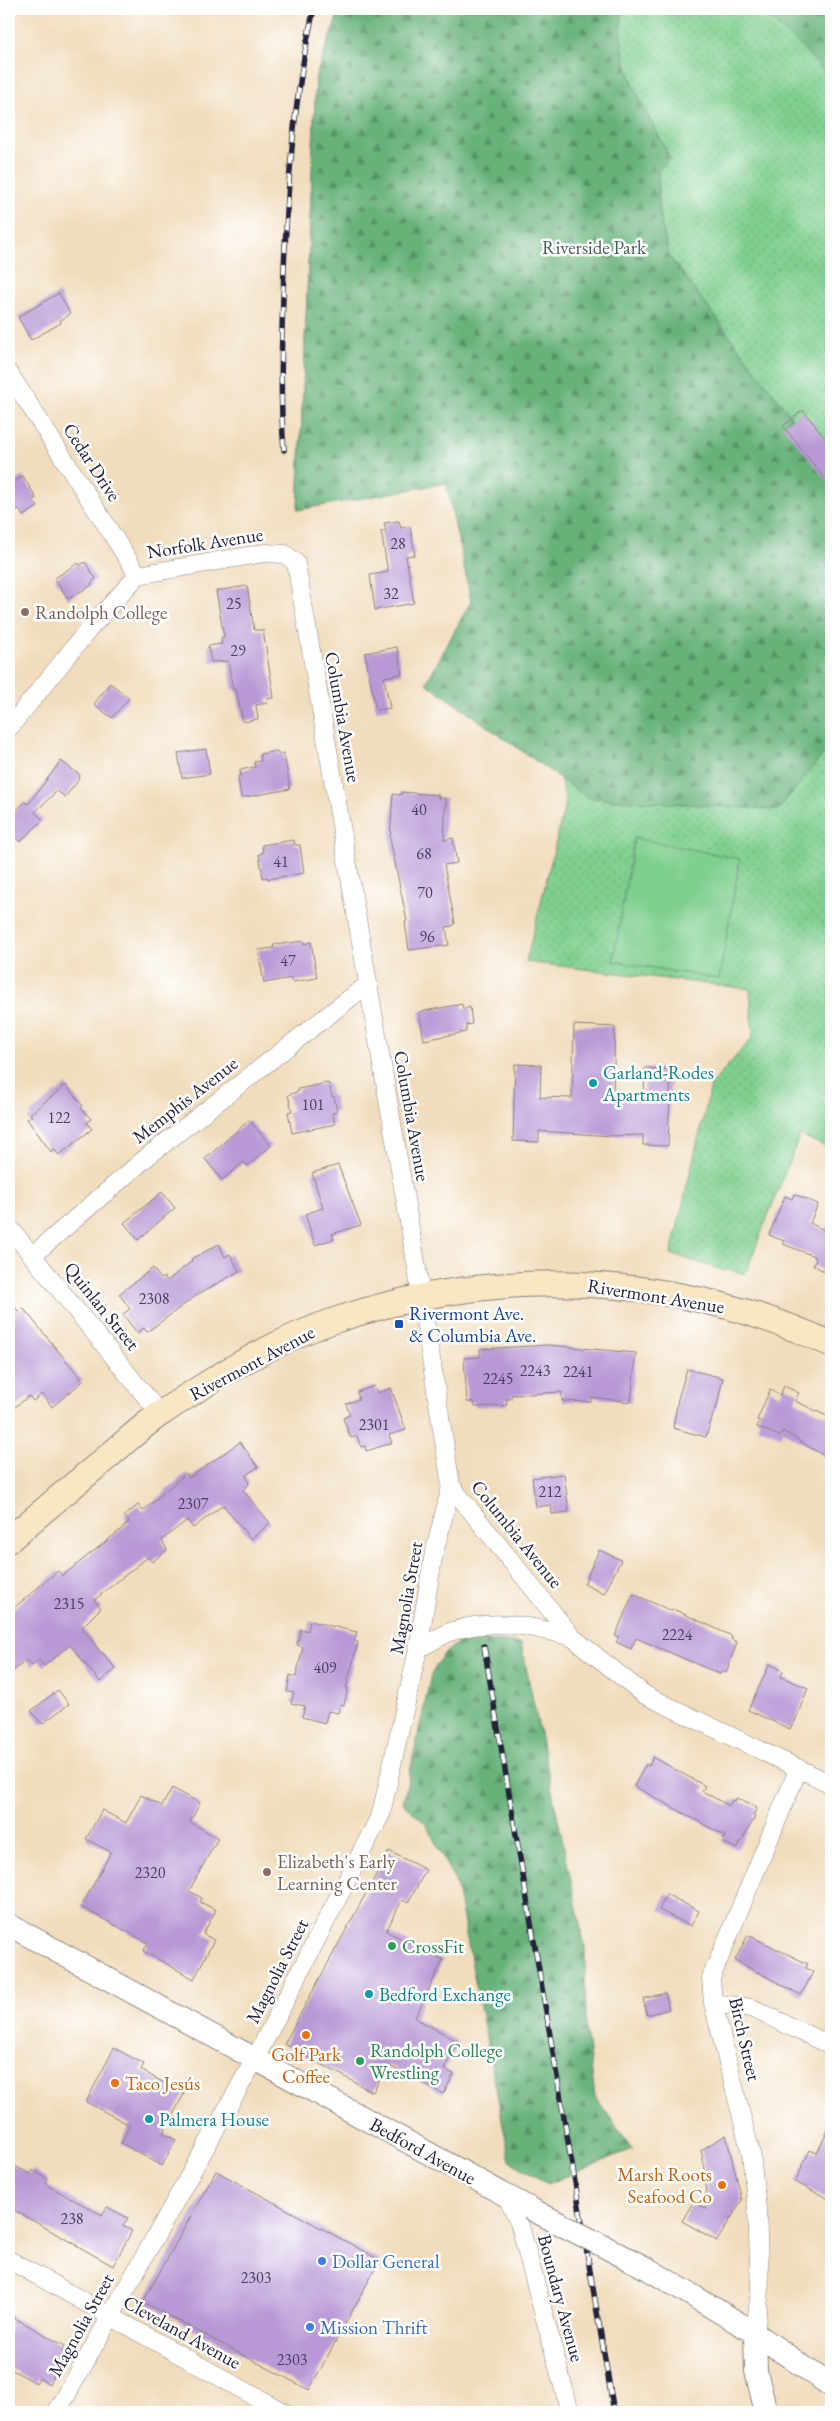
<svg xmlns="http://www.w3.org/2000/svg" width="840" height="2421" font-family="'EB Garamond',serif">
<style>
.grass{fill:url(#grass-dots);stroke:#507865}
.forest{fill:url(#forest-firs);stroke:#446a5a}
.garden{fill:#7fcf8f;stroke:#507865}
.building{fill:#b899d6}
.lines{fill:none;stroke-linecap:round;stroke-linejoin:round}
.minor-casing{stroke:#8a807c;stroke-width:19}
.tertiary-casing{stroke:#8a807c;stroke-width:24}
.secondary-casing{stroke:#8a807c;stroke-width:27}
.minor{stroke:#fff;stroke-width:18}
.tertiary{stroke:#fff;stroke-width:22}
.secondary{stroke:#f9e7c3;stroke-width:25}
.rail-casing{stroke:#22223b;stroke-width:5.5}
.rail{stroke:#fff;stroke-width:4;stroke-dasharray:11;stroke-linecap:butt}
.tertiary-bridge-casing{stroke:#8a807c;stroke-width:24;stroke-linecap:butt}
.tertiary-bridge{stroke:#fff;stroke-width:22}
.education-dot{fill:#8d6e63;stroke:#fff;stroke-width:2}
.culture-dot{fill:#0f9aa8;stroke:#fff;stroke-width:2}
.transit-dot{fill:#1a4fb4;stroke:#fff;stroke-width:2}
.leisure-dot{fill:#2e9e5b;stroke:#fff;stroke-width:2}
.food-dot{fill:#e8710a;stroke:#fff;stroke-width:2}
.shop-dot{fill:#3f7fe0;stroke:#fff;stroke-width:2}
.labels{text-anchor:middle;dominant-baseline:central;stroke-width:5;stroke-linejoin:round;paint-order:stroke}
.number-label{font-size:16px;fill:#484062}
.park-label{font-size:19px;fill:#435f58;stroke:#fff}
.street-label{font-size:19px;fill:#22223b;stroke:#fff}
.education-label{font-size:19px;fill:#785e54;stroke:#fff;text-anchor:start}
.culture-label{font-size:19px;fill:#0d838f;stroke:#fff;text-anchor:start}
.transit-label{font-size:19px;fill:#164399;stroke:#fff;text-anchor:start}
.leisure-label{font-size:19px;fill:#27864d;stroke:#fff;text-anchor:start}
.food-label{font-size:19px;fill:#c56008;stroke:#fff}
.shop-label{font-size:19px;fill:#366cbe;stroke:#fff;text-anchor:start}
</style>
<defs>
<pattern id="grass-dots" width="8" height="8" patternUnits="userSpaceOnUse" patternTransform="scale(1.25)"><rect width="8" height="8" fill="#7fcf8f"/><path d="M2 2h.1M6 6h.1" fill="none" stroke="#6db17c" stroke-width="1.8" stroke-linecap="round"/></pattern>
<pattern id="forest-firs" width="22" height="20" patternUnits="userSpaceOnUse" patternTransform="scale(1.25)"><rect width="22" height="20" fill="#67b27a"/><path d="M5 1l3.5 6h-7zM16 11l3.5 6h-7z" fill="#549065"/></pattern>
</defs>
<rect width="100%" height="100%" fill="#fff"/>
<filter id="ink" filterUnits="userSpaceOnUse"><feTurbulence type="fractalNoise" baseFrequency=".02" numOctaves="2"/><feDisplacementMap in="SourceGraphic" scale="10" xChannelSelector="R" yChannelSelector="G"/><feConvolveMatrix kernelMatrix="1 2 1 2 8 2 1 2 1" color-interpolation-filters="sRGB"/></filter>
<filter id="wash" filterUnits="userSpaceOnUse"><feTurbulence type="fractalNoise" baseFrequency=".0096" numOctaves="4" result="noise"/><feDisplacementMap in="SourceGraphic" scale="20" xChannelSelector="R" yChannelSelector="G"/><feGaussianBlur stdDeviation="1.12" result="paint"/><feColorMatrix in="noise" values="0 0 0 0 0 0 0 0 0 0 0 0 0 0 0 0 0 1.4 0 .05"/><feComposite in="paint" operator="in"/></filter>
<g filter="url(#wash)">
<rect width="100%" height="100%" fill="#f1ddbd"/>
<path class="grass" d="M340,9h491v1140l-31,-14 -55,139 -18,-5 -1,2 -55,-17 40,-169 42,-48 -3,-48 -224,-27 40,-161 -91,-348 -177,57 18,-434z"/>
<path class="forest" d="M340,9h283c-11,52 25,105 48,150l-13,11 1,42 10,44 162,213v276l-53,65 -190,-12 -162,-115 45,-82 -25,-118 -148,27 18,-434z
M759,9h72v69l-35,-37z
M474,1640l47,3 64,304 1,82 9,67 37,53 -84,35 -38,-23 -54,-278 -30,-59 -23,-21 28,-128 11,-19 15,-13z"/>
<path class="garden" d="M634,838l106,21 -21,120 -106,-18z"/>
<g id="blocks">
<path class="building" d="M59,293l11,21 -10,7 1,2 -30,17 -13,-23z
M803,410l28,36v40l-48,-60z
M23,476l13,22 -3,2 5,7 -15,9 -4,-7 -4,2 -6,-10v-16z
M399,521l2,7 9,-2 5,29 -9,1 8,47 -39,7 -5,-35 18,-3 -7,-41h5l-2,-8z
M85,562l11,17 -5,4 1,2 -24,14 -13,-21 23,-15 2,2z
M247,586l7,44h9l11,68 -7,1 1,4 -12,2 2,14 -15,3 -7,-33 -3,1 -5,-29 -17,1 -3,-16 14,-2 -1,-6 3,-1 -8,-46z
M397,647l5,27 -18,3 6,31 -14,2 -11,-57z
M110,683l19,15 -17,20 -18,-14z
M206,749l4,25 -28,4 -4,-25z
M277,751l1,3 6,-1 6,36 -49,9 -3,-22h3l-1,-6 15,-3 -1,-5 7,-1 -1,-7z
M61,761l19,14 -3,7 -12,15 -8,-6 -22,21 8,8 -23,22 -11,-11v-14l16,-15 3,2z
M401,792l37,3v3h8l-2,42 9,-2 4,25 -13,2 11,58 -2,3 -7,1 3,18 -40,5 -4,-28 2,-1 -17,-82 3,-45 8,1z
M294,840l1,5h5l4,28 -36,6 -1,-2 -4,1 -4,-24 4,-1 -1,-8z
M304,941v3l7,-2 6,36 -25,4 -1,-4 -27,5 -6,-33 16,-2 -1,-3z
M462,1004l1,5 7,-2 2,17 -6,1v7l-42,8 -5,-28z
M574,1025l41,2 -2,73 31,1 1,-33 26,1 -3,77 -25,-1v-10l-32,1 -72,-5v11l-26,-1 2,-77 26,1 -1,32 32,1z
M327,1083l2,1 3,13 2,-1 3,16 -5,1 3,11 -43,9 -4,-21 4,-1 -4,-16 11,-4 -1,-2z
M66,1085l17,21 -2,2 10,11 -4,4 5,6 -33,26 -5,-6 -3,3 -24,-33 5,-3 -2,-2z
M249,1120l22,26 -24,20 -3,-4 -22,18 -17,-21z
M338,1165l23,60 -29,9 2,5 -19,6 -10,-31 18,-6 -11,-35z
M162,1192l13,16 -37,32 -14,-17z
M794,1194l24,10 -8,19 16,8 5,-10v54l-18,-10 3,-5 -2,-4 -31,-12 1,-3 -15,-6 16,-39 7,3z
M219,1244l6,13 5,-3 9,17 -42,24 -50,37 -3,-4 -7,5 -14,-19 7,-5 -11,-15 34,-26 8,11 3,-2 3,4 25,-20 -1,-2z
M9,1300l10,12 4,-4 60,73 -31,26 -10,-13 -9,7 -4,-5 -20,16z
M548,1345l88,8 -5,49 -40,-5v5l-29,-1v-9l-51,3v4h-5l1,6 -32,2 -1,-5h-7l-3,-44 16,-1v-8z
M687,1369l36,9 -7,32 -1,-1 -9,28 -33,-9 5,-29z
M374,1386l3,7 14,-5 15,42 -17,5 3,8 -26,8 -1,-5 -4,1 -4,-11 -6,2 -8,-20 7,-3 -4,-11 13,-5 -2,-7z
M784,1386l15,7 -4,8 36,17v42l-48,-29 -3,5 -23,-9 3,-6 -3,-1 13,-30 10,5z
M240,1442l18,25 -12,8 3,9 -6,6 27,33 -19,16 -28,-34 -30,23 -6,-8 -25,20 5,10 -15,12 -4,-5 -54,43 7,8 -19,19 19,26 1,-1 14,17 -16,13 -30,-37 -26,21 -5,-6 -7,6 -5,-6 -18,14v-62l49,-41 4,5 56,-44 11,-10 -5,-6 14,-11 5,6 43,-38 3,5z
M564,1474l5,38 -17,2 -1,-9 -15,2 -4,-29z
M599,1550l22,10 -17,34 -20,-10z
M633,1594l39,17 1,-2 59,27 -1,3 6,3 -11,31 -4,-2 -2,3 -84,-36 -5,11 -15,-7 3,-5 -4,-1z
M310,1621l47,11 -3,9 4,1 -12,46h2l-4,17 -4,-1 -2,9 -10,-2 -3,12 -23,-6 3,-11 -14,-3 3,-10 -7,-1 3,-17 6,2 7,-30 -6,-2 4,-16 7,2z
M770,1664l13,7 -2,6 27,11 -15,38 -1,-1 -2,4 -42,-19z
M58,1690l11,14 -27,20 -11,-13z
M653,1757l52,29 -3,5 27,15 3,-6 3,1 1,-3 21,10 -4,8 2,1 -18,32 -15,-7 3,-6 -91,-50 12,-22 3,2z
M172,1788l28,15 -10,19 28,16 -29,53 13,7 -2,4 16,8 -13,24 11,6 -20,39 -51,-28 5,-8 -67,-36 30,-55 -25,-13 16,-29 24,13 15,-28 21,11z
M389,1851l37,19 -18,33 -6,-3 -16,31 57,29 -28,58 44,24 -15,27 10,5 -11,20 -55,-29 -15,27 -89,-48z
M666,1894l33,17 -8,15 -32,-16z
M748,1935l60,29 -2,4 7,4 -12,23 -66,-35z
M665,1993l4,16 -22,6 -4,-16z
M114,2048l30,16 -3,6 43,24 -21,39 13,7 -14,26 -41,-23 9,-18 -44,-23z
M831,2124v76l-36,-18 15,-32 7,3z
M726,2135l16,65 -25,41 -35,-20 11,-19 13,7 -1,-39 -4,-20z
M9,2163l21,11 2,-4 16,9 -2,5 4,3 52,28 5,-8 21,11 -5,8 9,5 -19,35 -104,-59z
M216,2171l164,89 -71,130 -166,-88z
M9,2315l56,31 -3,5 4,2 -17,31 -10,-6 -3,5 -27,-15z"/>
</g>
</g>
<g filter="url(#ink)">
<use href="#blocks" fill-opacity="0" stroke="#8a807c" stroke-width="1"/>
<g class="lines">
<g class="minor-casing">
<path id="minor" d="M9,373l129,202
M9,728l80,-99 49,-54 126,-22 21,1 11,9 120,700 35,223 121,151 73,58 186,89
M9,1227l151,187
M33,1255l114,-98 221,-173
M418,1649c12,-6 23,-14 35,-18 40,-13 79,-5 119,6
M713,2003l39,5 79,38
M507,2197l12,25 51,190
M9,2260l274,152
M755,2333l5,-43 -3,-81 -6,-55 -38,-151 -2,-25 87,-208
M57,2412l198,-353 126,-245 37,-165 15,-91 18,-72"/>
</g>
<g class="tertiary-casing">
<path id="tertiary" d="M9,1925l520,283
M648,2269l107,64 76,53
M755,2333l1,38 10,41"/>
</g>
<g class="secondary-casing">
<path id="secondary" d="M9,1540c34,-29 67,-57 101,-85 17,-14 34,-31 53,-43 54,-36 114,-73 176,-93 163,-54 336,-46 492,25"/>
</g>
<use href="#minor" class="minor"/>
<use href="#tertiary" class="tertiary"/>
<use href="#secondary" class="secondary"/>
<g class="rail-casing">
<path id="rail" d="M284,450c-5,-61 -2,-121 0,-182 4,-86 10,-175 30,-259
M484,1646l130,766"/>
</g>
<use href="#rail" class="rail"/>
<g class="tertiary-bridge-casing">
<path id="tertiary-bridge" d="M529,2208l119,61"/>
</g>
<use href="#tertiary-bridge" class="tertiary-bridge"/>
</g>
</g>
<g class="education-dot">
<circle cx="25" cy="612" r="5"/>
<circle cx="267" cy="1872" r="5"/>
</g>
<g class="culture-dot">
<circle cx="593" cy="1083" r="5"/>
<circle cx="369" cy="1994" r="5"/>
<circle cx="149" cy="2119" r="5"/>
</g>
<rect class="transit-dot" x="394" y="1319" width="10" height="10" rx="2.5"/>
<g class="leisure-dot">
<circle cx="392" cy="1946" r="5"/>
<circle cx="360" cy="2061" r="5"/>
</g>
<g class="food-dot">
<circle cx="306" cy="2035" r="5"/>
<circle cx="115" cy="2083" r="5"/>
<circle cx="722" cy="2185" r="5"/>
</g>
<g class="shop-dot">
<circle cx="322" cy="2261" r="5"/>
<circle cx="310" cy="2327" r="5"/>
</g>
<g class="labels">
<g class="number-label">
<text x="398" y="543">28</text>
<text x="391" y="593">32</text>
<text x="234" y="603">25</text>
<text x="238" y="650">29</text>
<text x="419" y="809">40</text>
<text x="424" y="853">68</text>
<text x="281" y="861">41</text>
<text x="425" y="892">70</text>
<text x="427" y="936">96</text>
<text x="288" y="960">47</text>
<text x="313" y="1104">101</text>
<text x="59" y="1117">122</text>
<text x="154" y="1298">2308</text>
<text x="535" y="1370">2243</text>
<text x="578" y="1371">2241</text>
<text x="498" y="1378">2245</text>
<text x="374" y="1424">2301</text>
<text x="550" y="1491">212</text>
<text x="193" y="1503">2307</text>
<text x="69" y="1603">2315</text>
<text x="677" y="1634">2224</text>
<text x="325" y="1667">409</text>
<text x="150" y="1872">2320</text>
<text x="72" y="2218">238</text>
<text x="256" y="2277">2303</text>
<text x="292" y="2359">2303</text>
</g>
<g class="park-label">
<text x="594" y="247">Riverside Park</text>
</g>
<g class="street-label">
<text transform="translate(92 462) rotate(57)">Cedar Drive</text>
<text transform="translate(205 543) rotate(-9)">Norfolk Avenue</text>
<text transform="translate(343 717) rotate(80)">Columbia Avenue</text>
<text transform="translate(185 1100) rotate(-38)">Memphis Avenue</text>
<text transform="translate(412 1116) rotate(80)">Columbia Avenue</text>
<text transform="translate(656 1296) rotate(9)">Rivermont Avenue</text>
<text transform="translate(102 1306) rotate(51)">Quinlan Street</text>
<text transform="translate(252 1363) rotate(-28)">Rivermont Avenue</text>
<text transform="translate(517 1534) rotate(51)">Columbia Avenue</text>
<text transform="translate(406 1598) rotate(-80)">Magnolia Street</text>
<text transform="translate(277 1971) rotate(-63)">Magnolia Street</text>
<text transform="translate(745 2039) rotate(77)">Birch Street</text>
<text transform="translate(423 2151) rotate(29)">Bedford Avenue</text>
<text transform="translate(561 2298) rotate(75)">Boundary Avenue</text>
<text transform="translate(81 2325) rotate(-61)">Magnolia Street</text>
<text transform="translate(182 2332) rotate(29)">Cleveland Avenue</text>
</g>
<g class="education-label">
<text x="35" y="612">Randolph College</text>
<text x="277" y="1861">Elizabeth's Early<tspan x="277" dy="22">Learning Center</tspan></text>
</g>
<g class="culture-label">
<text x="603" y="1072">Garland-Rodes<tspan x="603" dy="22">Apartments</tspan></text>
<text x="379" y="1994">Bedford Exchange</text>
<text x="159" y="2119">Palmera House</text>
</g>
<g class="transit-label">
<text x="409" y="1313">Rivermont Ave.<tspan x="409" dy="22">&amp; Columbia Ave.</tspan></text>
</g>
<g class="leisure-label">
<text x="402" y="1946">CrossFit</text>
<text x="370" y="2050">Randolph College<tspan x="370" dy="22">Wrestling</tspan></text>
</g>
<g class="food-label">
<text x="306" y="2054">Golf Park<tspan x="306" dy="22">Coffee</tspan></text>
<text x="125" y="2083" text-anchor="start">Taco Jesús</text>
<text x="712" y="2174" text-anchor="end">Marsh Roots<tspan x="712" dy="22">Seafood Co</tspan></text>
</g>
<g class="shop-label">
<text x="332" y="2261">Dollar General</text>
<text x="320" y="2327">Mission Thrift</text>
</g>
</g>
<rect width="840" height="2421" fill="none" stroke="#fff" stroke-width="30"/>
</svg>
